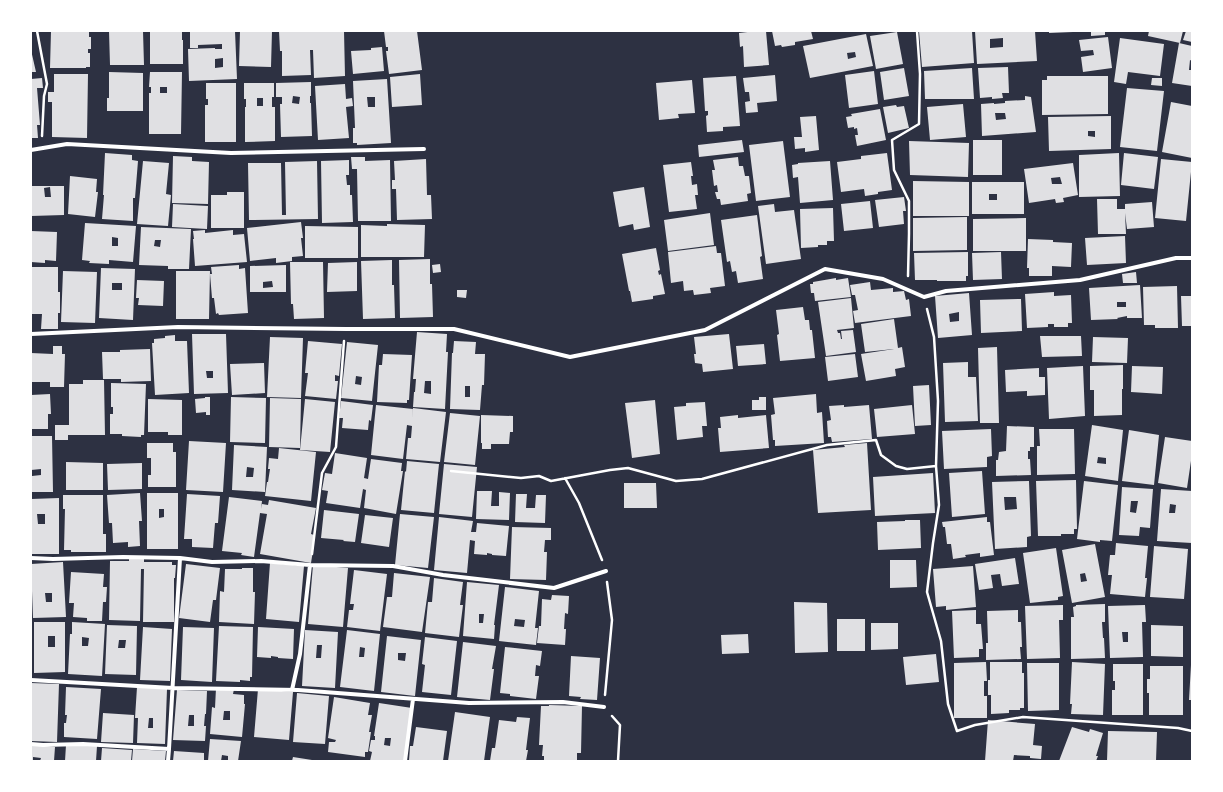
<svg xmlns="http://www.w3.org/2000/svg" width="1223" height="792" font-family="Commissioner,sans-serif">
<style>
.building{fill:#e0e0e3;fill-rule:evenodd}
.lines{fill:none;stroke-linecap:round;stroke-linejoin:round}
.path{stroke:#fff;stroke-width:2.5}
.minor{stroke:#fff;stroke-width:4}
</style>
<rect width="100%" height="100%" fill="#2d3142"/>
<path class="building" d="M51,31h35v1h3v5h2v12h-3v4h2v14h-4v1h-36z
M109,31h34l1,34h-34z
M150,31h32v9h1v24h-33z
M190,31h45l2,48 -48,2 -1,-32 27,-1v1h7v-5l-24,1v3h-8zM223,58v9l-8,1v-9z
M240,31h32l-1,36 -32,-1z
M279,31h65l1,45 -31,2 -1,-28h-3l1,25 -29,1v-25h-2z
M384,31h33l5,39 -33,4 -3,-23h2v-4h-2z
M756,31h10l3,34 -25,2 -1,-21 -3,1 -1,-14z
M772,31h39l2,8 -18,3v3l-13,2 -1,-2 -6,1z
M919,31h53l2,32 -52,4z
M975,31h60l2,30 -60,3zM1003,38v9l-13,1v-9z
M1049,31h24v1l-24,1z
M1091,31h14v4l-14,1z
M1149,31h34l-3,12 -32,-7z
M1186,31h6v11l-9,-2z
M897,32l6,32 -27,5 -6,-33z
M866,34l7,32 -63,12 -7,-32zM855,52l1,5 -8,2 -1,-6z
M1108,37l4,31 -29,4 -2,-15 13,-2 -1,-5 -12,1 -2,-11z
M1120,38l44,6 -4,32 -32,-4 -2,12 -12,-2z
M1179,43l13,3v15l-2,-1 -1,10h3v16l-20,-3z
M382,47l2,24 -31,3 -2,-23 20,-1v-2z
M31,50l5,22h-5z
M1008,67l1,26h-7l1,5 -11,1v-2l-12,1 -2,-30z
M904,68l5,28 -25,4 -4,-28z
M972,68l2,31h-49l-1,-28z
M874,71l4,33 -29,4 -4,-33z
M109,72l34,1v38h-36v-13h2z
M150,72h32l-1,62h-32v-41h2v-6h-2zM160,87h7v6h-7z
M54,74h34l-1,64 -35,-1v-35h-4v-10h6z
M420,74l2,31 -30,2 -2,-30z
M775,75l2,26 -20,2 1,9 -12,1 -1,-11 5,-1 -1,-9h-4l-2,-14z
M736,76l4,50 -17,1v4l-16,1 -1,-16 2,-1v-4h-3l-2,-33z
M1047,76h61v38l-66,1v-35h5z
M42,78l1,10h-6l3,37h-3l1,13h-7v-59z
M1152,78h10v8l-11,-1z
M387,79l4,64 -34,2v-2h-4v-15h2l-2,-47zM367,97h8v10h-7z
M692,80l3,33 -17,1 1,4 -20,2 -3,-37z
M311,82v14h-1v7h1l1,33 -31,1 -1,-33h2v-7h-6v-14zM293,96l7,1 -1,7 -7,-1z
M206,83h30v59h-31v-37h3v-6h-2z
M244,83h30v14h-2v10h3v34l-30,1v-35h1v-8h-2zM257,98h6v8h-6z
M345,84l1,15 6,-1 1,8 -7,1 3,31 -31,2 -3,-54z
M1127,88l37,3 -7,60 -37,-4z
M1025,96l6,1 5,35 -54,4 -1,-32 13,-1v1l11,-1v-2l20,-1zM995,113h10l1,6 -10,1z
M1171,102l21,4v52l-30,-6z
M963,104l3,33 -36,3 -3,-33z
M896,105l1,2 7,-1 5,22 -21,5 -5,-26z
M880,109l6,31 -29,6 -2,-11h3l-1,-7 -3,1v-2l-6,1 -2,-11 6,-1 -1,-2z
M816,116l3,34 -14,2v-4l-10,1 -1,-12h8l-2,-20z
M1111,116v33l-62,2 -1,-34zM1088,131h7v6l-7,-1z
M742,140l2,12 -45,5 -1,-12z
M973,140h29v35h-29z
M783,141l7,56 -34,4 -7,-56z
M909,141l60,2 -1,34 -58,-2z
M105,153l27,2v5l6,1 -3,37h-2v23l-31,-2 2,-24h-1z
M887,153l5,37 -14,2v2l-13,2 -1,-7 -23,3 -4,-30 24,-3v-3z
M1119,153l1,43 -41,1v-42z
M1124,153l34,4 -4,32 -33,-4z
M173,156l19,1v4l17,1 -1,42 -36,-1z
M351,157h14v4l25,-1 1,61h-33l-1,-52h-5z
M738,157l1,9h4l2,10h4l2,17 -4,1 1,7 -27,4 -1,-6h-3l-2,-7h3l-1,-7 -3,1 -2,-16h3l-2,-10z
M426,159l1,36h4l1,24 -35,1 -1,-31h-4v-9h3l-1,-19z
M1161,159l31,3 -6,59 -31,-3z
M349,160v15h-3l1,10h3v10h2l1,27 -31,1 -1,-62z
M143,161l26,2 -3,31 5,1 -3,31 -31,-2z
M317,161l1,58 -69,1 -1,-57h33l1,52h4l-1,-53z
M830,161l3,39 -33,3 -2,-26 -5,1 -1,-13 6,-1v-1z
M691,162l2,14h-2l1,9 5,-1 1,11h-3l2,14 -28,3 -6,-47z
M1073,163l5,32 -15,3 1,4 -8,1 -1,-4 -26,4 -5,-34zM1060,177l2,7h-10l-1,-6z
M70,176l27,3 -1,13h2l-3,25 -27,-3z
M913,181l56,1v34h-56z
M972,182h52v32h-52zM989,194h8v6h-8z
M31,186h33v29l-33,1zM50,187l1,10h-6l-1,-9z
M644,187l6,40 -16,3 -1,-6 -14,3 -6,-35z
M227,192h17v36h-33v-33h16z
M904,197l2,14h-3l1,13 -25,3 -4,-27z
M1097,199h20v10h8v-5l27,-2 2,25 -27,2 -2,-16 1,21h-28z
M870,201l3,27 -29,3 -3,-27z
M173,204l35,2 -1,23 -35,-2z
M774,204l1,8 19,-2 7,49 -35,5 -8,-58z
M833,208l1,33h-7v4h-9v2l-17,1 -1,-39z
M710,213l4,32 -46,6 -4,-31z
M757,215l5,41 -2,1 3,22 -25,4 -2,-12 -4,1 -2,-11 -3,1 -6,-42z
M967,217v33l-54,1v-33z
M1026,218v33h-53v-32z
M301,222l2,16h-2l2,18 -11,1v4l-16,2v-5l-26,3 -3,-33z
M85,223l51,3 -3,36 -24,-2v4l-20,-1 1,-2 -8,-1zM112,237l6,1v8h-6z
M387,224l38,1 -1,32h-63v-32l26,1z
M305,226l53,1v31h-53z
M141,227l50,2 -2,40h-21v-3l-29,-1zM155,240h6l-1,7 -6,-1z
M205,230v3l28,-3v5l11,-1 3,28 -52,4 -2,-27h1l-1,-8z
M31,231l26,1 -1,29 -11,-1v3l-14,-1z
M1125,236l1,27 -39,2 -2,-27z
M1028,239l25,1v2l19,1 -1,24 -19,-1v10h-23v-8h-2z
M716,246l1,7h4l4,33 -15,2 1,5 -17,2 -1,-5 -9,1 -1,-10 -12,2 -3,-31z
M656,248l4,22 -2,1 1,4 2,-1 4,20 -12,2v3l-21,3 -2,-11h-1l-7,-37z
M968,252v24h-2v5h-29v-1h-22l-1,-27z
M1001,252l1,27 -29,1 -1,-27z
M430,259v25h2l1,33 -33,1 -1,-58z
M392,260v25h2l1,33 -32,1 -2,-58z
M290,262h33l1,56 -30,1 -1,-15h-2z
M357,262v29l-30,1 1,-29z
M440,264l1,8 -8,1 -1,-8z
M239,265v4l6,-1 3,45 -29,2 -1,-2 -2,1 -2,-16h-2l-2,-24h2l-1,-7z
M286,265v27h-36v-26zM272,281l1,6 -10,1v-6z
M31,267h27v25h2v21h-2v16h-17l1,-15h-11z
M101,268l34,1 -2,51 -34,-2zM112,283h10v7h-10z
M63,271l34,1 -2,51 -34,-1z
M176,271h34l-1,48h-33z
M1136,272l1,11h-14l-1,-9z
M836,278v2l12,-2 3,19 -36,4 -1,-8h-3l-1,-9h3v-2z
M137,280l27,1 -1,25 -25,-1 1,-7h-3z
M870,282l1,8 22,-2v4l11,-1 2,9 3,-1 2,17 -56,7 -2,-12 5,-1 -3,-15h-3l-2,-10z
M1140,285l2,33h-15v-2l-10,2 1,1 -27,1 -2,-32zM1117,302h9v5h-9z
M1177,286l1,42h-23v-3h-11l-1,-38z
M457,290h10l-1,8 -9,-1z
M1054,292v4l17,-1 1,28h-4v4h-14v-3h-6v3l-21,1 -2,-34z
M969,293l3,42 -34,3 -3,-42zM959,312v9l-9,1 -1,-8z
M1181,296h11v30h-10z
M851,298l3,30 -17,2 1,3h2l1,6h1l-1,-8 12,-1 3,22 -30,4 -8,-54z
M1021,299l1,32 -41,2 -1,-33z
M803,307l2,13h4l1,10h2l3,28 -35,3 -3,-26 2,-1 -3,-24z
M894,319l4,29 4,-1 3,20 -10,2 1,7 -30,5 -5,-27 33,-5 -29,3 -4,-28z
M417,332l30,2 -1,18h2l-3,57 -32,-2 1,-15h1l1,-13h-3zM425,381h6v13l-7,-1z
M192,334h34l2,59 -34,1zM206,371h7v7h-6z
M729,334l4,35 -30,3 -1,-8 -7,-1 -1,-9h2l-2,-17z
M175,335v6h12l2,52 -34,2 -3,-52h2v-4l11,-1v-2z
M1040,336h41l1,20 -40,1z
M270,337l33,1 -2,60 -34,-1z
M1093,337l35,1 -1,25 -35,-1z
M308,341l34,3 -3,32 -4,-1v6h3l-2,18 -31,-3 3,-23h-3z
M454,341l22,1 -1,12h10l-1,31h-2l-2,25 -30,-1 2,-56h1zM465,386h5v11h-5z
M347,342l31,3 -6,56 -31,-3zM356,376l6,1 -1,8 -6,-1z
M764,344l2,20 -28,2 -2,-20z
M53,346h9v8h3l-1,33h-14v-5h-19v-29l22,1z
M997,347l2,76h-19l-2,-75z
M150,349l1,32 -30,1v-3h-18l-1,-27h18v-2z
M383,354l29,1 -3,45h-2v3l-30,-1 2,-37h3z
M855,354l3,23 -30,4 -3,-24z
M968,362v15h8l2,44 -33,1 -2,-59z
M264,363l1,30 -33,2 -2,-31z
M1123,365v24h-1v26l-28,1v-26h-4v-24z
M1083,366l2,50 -36,3 -2,-51z
M1132,366l31,1 -1,27 -31,-2z
M1039,368v9h6v18l-18,1v-5l-21,1 -1,-22z
M83,380h21l1,55h-37v5h-13v-15h14v-41h14z
M111,383l35,1 -2,51h-3v2l-19,-1v-2h-12v-20h3v-7h-2z
M929,385l2,40 -16,1 -2,-40z
M50,394l1,20h-3v15h-17v-34z
M816,394l1,19 5,-1 2,31 -49,3v-6h-2l-2,-25 4,-1 -2,-16z
M205,397h5v18h-4v-3l-10,1 -1,-14 10,-1z
M231,397l35,1 -1,45 -35,-1z
M759,397h7v13h-14v-10h7z
M270,398l31,1 -1,49 -31,-1z
M148,399l34,1v35h-14v-3h-20z
M305,399l30,3 -5,50 -30,-2z
M655,400l5,54 -28,4 -7,-55z
M341,401l32,4 -2,16 -2,-1 -1,10 -26,-2 1,-10h-4z
M705,402l2,24h-5l1,11 -26,3 -3,-33 12,-1v-3z
M376,405l37,4 -1,10 1,-11 33,4 -6,50 -34,-3 2,-21h3l1,-12 -5,-1 -4,34 -32,-4z
M844,405v2l25,-2 3,34 -40,3 -1,-5h-3l-1,-16 4,-1 -2,-14z
M912,405l3,29 -38,3 -3,-28z
M450,413l30,3 -5,49 -31,-3z
M481,415l32,1v16h-3l-1,12h-18v5h-9v-6h-1z
M738,415v3l28,-3 3,33 -49,4 -2,-24h3l-1,-11z
M1092,425l31,5 -5,51 -33,-5zM1098,457l8,1v6l-9,-1z
M1007,426l27,1v20h-4v4h-2v8h2l1,16 -35,1v-16h2l1,-8 7,-1z
M991,429l1,27 -5,1v10l-43,2 -2,-38z
M1039,429h35l1,45 -38,1v-29h3z
M1129,430l30,5 -5,50 -32,-4z
M31,436h21l1,56h-22v-20h1v4l9,-1v-6l-10,1z
M1165,437l27,4v13l-5,34 -29,-5z
M189,441l37,2 -3,49 -37,-2z
M147,443h26v9h3v35h-28v-12h3v-17h-4z
M867,443l4,67 -53,3 -5,-63 32,-3 -1,-2z
M234,445l33,2 -2,45 -33,-2zM247,467l7,1 -1,9h-7z
M279,448l37,4 -5,49 -46,-5 2,-14h1l2,-13h-2l1,-11 9,1z
M335,453l32,5 -3,20 4,1 3,-20 31,4 -1,8h2l-7,43 -32,-6 2,-18 -3,-1 -3,19 -34,-5 2,-12 -6,-1 3,-17 7,1z
M407,461l32,3 -5,49 -33,-3 4,-39 1,1z
M66,462l37,1v27h-37z
M142,463v26l-34,1 -1,-26z
M444,464l33,3 -5,50 -33,-3z
M982,471l3,43 -33,3 -3,-44z
M933,473l2,40 -60,3 -2,-39z
M1076,480l1,49h-3v5h-13v2h-23l-2,-55z
M1029,481l2,55 -4,1v10l-32,2 -3,-67zM1004,497h12l1,12 -12,1z
M1084,481l34,4 -6,56 -12,-1v2l-23,-3z
M624,483h32l1,25h-33z
M1122,487l31,2 -3,39 -10,-1 -1,9 -20,-1zM1131,501h7l-2,12 -6,-1z
M1161,489l31,2v52l-35,-2zM1170,504l6,1 -1,8h-6z
M477,491h15l-1,15h8v-14l11,1 -1,27 -33,-1z
M140,493l2,28h-3l1,25 -12,1v-5l-15,1 -1,-20h-3l-2,-28z
M147,493h31v56h-31zM159,509h5v8l-5,1z
M187,494l33,2 -2,27h-3l-2,25 -21,-1v-8h-8z
M516,494h11l-1,14h9l1,-13h10l-1,28 -30,-1z
M63,495h40v39h3v18h-35v-2h-7l1,-41h-2z
M229,497l33,4 -1,8 1,-5 6,1 1,-5 47,8 -5,26 3,1v9l-3,19 -51,-9 7,-40 -7,-1 -6,44 -13,-2 1,-2 -20,-2z
M59,498v56h-28v-55zM37,514h8v10h-7z
M324,510l35,4 -4,28 -12,-1 1,-1 -23,-2z
M400,514l34,3 -6,51 -33,-3z
M365,515l28,3 -4,29 -28,-4z
M439,517l34,4 -2,11h5l1,-9 32,3 -3,30 -14,-1v-1l-5,-1v2l-13,-1 1,-13 -5,-1 -3,33 -33,-3z
M987,517v5h3l4,33 -14,2v-4l-15,2 1,2 -13,2 -2,-15h-4l-2,-17h-2l-1,-5z
M905,520h15l1,28 -43,2 -1,-28 28,-1z
M512,527l39,1v12h-6l-1,12h3l-1,28 -36,-1z
M1116,543l32,3 -3,32h2l-2,19 -35,-3 2,-19h-4l2,-20h5z
M1095,544l10,53 -33,6 -10,-53zM1085,573l2,8 -6,1 -1,-8z
M1154,546l34,3 -4,50 -34,-2z
M1056,548l7,48 -5,1v3l-28,3 -7,-50z
M1015,558l4,26 -17,2 -2,-12 -9,1 2,13 -14,2 -4,-26z
M129,559h15v3h28v3h4l-1,13h-1v44h-31l1,-53h-3l-1,52 -31,-1 1,-59h19z
M890,560h26l1,27 -27,1z
M63,562l3,55 -33,1 -2,-54zM45,593h7v9h-6z
M270,563l34,3 -5,56 -33,-3z
M186,564l34,4 -4,32h-3l-3,22 -31,-4z
M313,565l35,3 -5,59 -35,-3z
M973,566l3,41 -30,3v-4l-10,1 -3,-38z
M242,568h11v24h2l-1,32 -35,-2 1,-31 4,1 1,-23h17z
M354,570l33,4 -7,57 -33,-4 2,-17h4l1,-6h-4z
M71,572l33,2 -1,13h4l-1,15h-3l-1,19h-15v-3l-14,-1 1,-14h-5z
M394,573l36,4 -8,55 -39,-5 4,-30h5z
M434,578l29,4 -3,23h3l-4,32 -34,-4 3,-31h4z
M467,582l32,3 -5,40h1l-1,14 -31,-3zM479,614h5l-1,9h-4z
M505,587l34,4 -4,37h3l-2,17 -37,-4zM515,619l10,1 -1,7 -10,-1z
M552,595l17,1 -1,18 -3,-1 -1,16h2l-1,16 -28,-2 2,-17h2l1,-27 9,1z
M794,602l33,1 1,49 -33,1z
M1105,604v18h-3l1,16h1l1,20 -34,1v-42h3l-1,-10 3,-1v-1z
M1063,605v15h-4l1,38 -33,1 -2,-53z
M1145,605l1,17h-4l1,35 -33,1 -2,-52zM1122,632h6v10h-5z
M976,610v14h5l2,25h-4v8l-25,1 -2,-47z
M1018,610v12h3l1,25h-2l1,12 -35,1v-17h2l-1,-32z
M837,619h28v32h-28z
M34,622h31v50l-31,1zM48,636h7v11h-7z
M72,622l33,2 -3,52 -34,-2 2,-40h2zM82,637l7,1 -1,8h-6z
M871,623h27v26l-27,1z
M107,625l30,1 -1,49 -31,-1zM119,640h7l-1,8h-7z
M1151,625l32,1v31l-32,-1z
M219,626l34,1 -1,50h-2v4l-10,-1v2l-24,-1z
M143,627l29,2 -2,52 -30,-1z
M183,627l31,1 -2,54 -31,-2z
M258,627l36,2 -1,30 -15,-1v-1l-7,-1v2l-14,-1z
M305,630l33,2 -3,56 -33,-2zM317,645h5l-1,13h-5z
M347,630l33,4 -6,57 -34,-4zM360,647l5,1 -1,9h-5z
M748,634l1,19 -27,1 -1,-19z
M387,636l34,4 -6,56 -34,-4zM398,653h8l-1,8 -7,-1z
M425,637l32,4 -6,54 -29,-3 3,-27 -3,-1z
M463,642l33,4 -4,23h2l-4,31 -33,-3z
M505,647l37,4 -2,15 -4,-1 -1,11h4l-3,23 -26,-3v-2l-10,-1z
M936,654l3,28 -33,3 -3,-28z
M571,656l29,2 -3,42 -17,-1 1,-2 -12,-1z
M986,662l1,19h-3v15h3v22h-33v-55z
M990,662h32v11h2v35h-4v2h-11v3l-18,1v-19h-3v-15h2z
M1072,662l33,2 -2,51 -32,-1 1,-10h-2z
M1027,663h32v47l-31,1z
M1113,664h30v51h-31v-25h3v-9h-2z
M1191,665l1,1v34h-3z
M1150,666h33v49h-34v-22h-2v-14h3z
M31,683l28,1 -2,58 -26,-1z
M66,687l35,2 -4,50 -33,-2v-14h2l1,-8h-2z
M137,687l30,2 -2,55 -28,-1 1,-25h-3zM149,718h4v10h-5z
M216,688l18,1 -1,5 11,1v9h1l-3,33 -32,-3 2,-27 3,1zM224,711h6v9h-7z
M258,689l35,3 -4,48 -35,-3z
M177,690l30,1 -1,23h-1l-1,12h2l-1,15 -32,-1zM189,715h5v11h-6z
M297,693l32,3 -4,48 -32,-2z
M334,697l36,6 -2,12h4l-3,17h2l-3,20h-3v5l-37,-5 1,-10h6l1,-2 -8,-2z
M379,703l33,5 -8,53h-34l2,-9 -3,-1 2,-11h4v-4h-1zM385,738h6l-1,8 -6,-1z
M549,705l33,1 -1,47h-4v8h-33v-5h-2l1,-11h-4l2,-39h8z
M455,712l35,5 -6,44h-36z
M103,713l31,2 -1,28 -32,-1z
M517,717l13,1 -4,32h2l-2,11h-36l2,-13h3l4,-28 17,2z
M988,720l47,4 -2,21 9,1 -1,13 -11,-1v-2l-16,-1 -1,6h-28z
M416,727l31,4 -4,30h-34l1,-15h3z
M1072,727l17,5 1,-3 13,4 -7,23h2l-2,5h-37z
M1108,731l49,1 -1,29h-49z
M210,739l31,2 -3,20h-10v-5l-6,-1 -1,6h-13z
M31,745l24,2 -1,14h-14l1,-3 -8,-1v4h-2z
M66,745l31,1 -1,15h-31z
M102,748l30,2 -1,11h-30z
M133,749l33,2 -1,10h-33z
M174,751l30,2v8h-31z
M293,757l19,3v1h-20z"/>
<g class="lines">
<path class="path" d="M37,31l10,53 -3,12 -2,40
M908,276l1,-42v-33l-15,-31 -2,-30 27,-16 1,-50 -3,-43
M927,309l7,28 4,64 -2,65 3,39 -6,38 -6,49 14,49 7,63 9,27 18,-6 48,-8 155,11 14,3
M451,471l70,7 18,-2 12,5 59,-11 18,-2 48,13 26,-2 125,-34 49,-5 5,15 15,11 11,3 29,-3
M565,478l14,25 23,57
M312,554l10,-81 14,-26 8,-106
M605,695l7,-75 -5,-38
M612,716l8,9 -2,36"/>
<path class="minor" d="M31,150l36,-6 164,9 193,-4
M31,334l147,-7 168,2h108l116,28 135,-27 120,-61 58,10 41,18 22,-6 134,-11 96,-22h16
M31,558l22,1 70,-2 57,1 32,4 49,-1 49,4 83,1 50,9 111,13 52,-17
M31,680l142,8 125,2 171,13 94,-1 41,5
M292,690l8,-36 10,-89
M31,744l12,1 40,-1 86,5 -1,12
M169,749l11,-191
M405,761l8,-62"/>
</g>
<rect width="1223" height="792" fill="none" stroke="#ffffff" stroke-width="64"/>
</svg>
